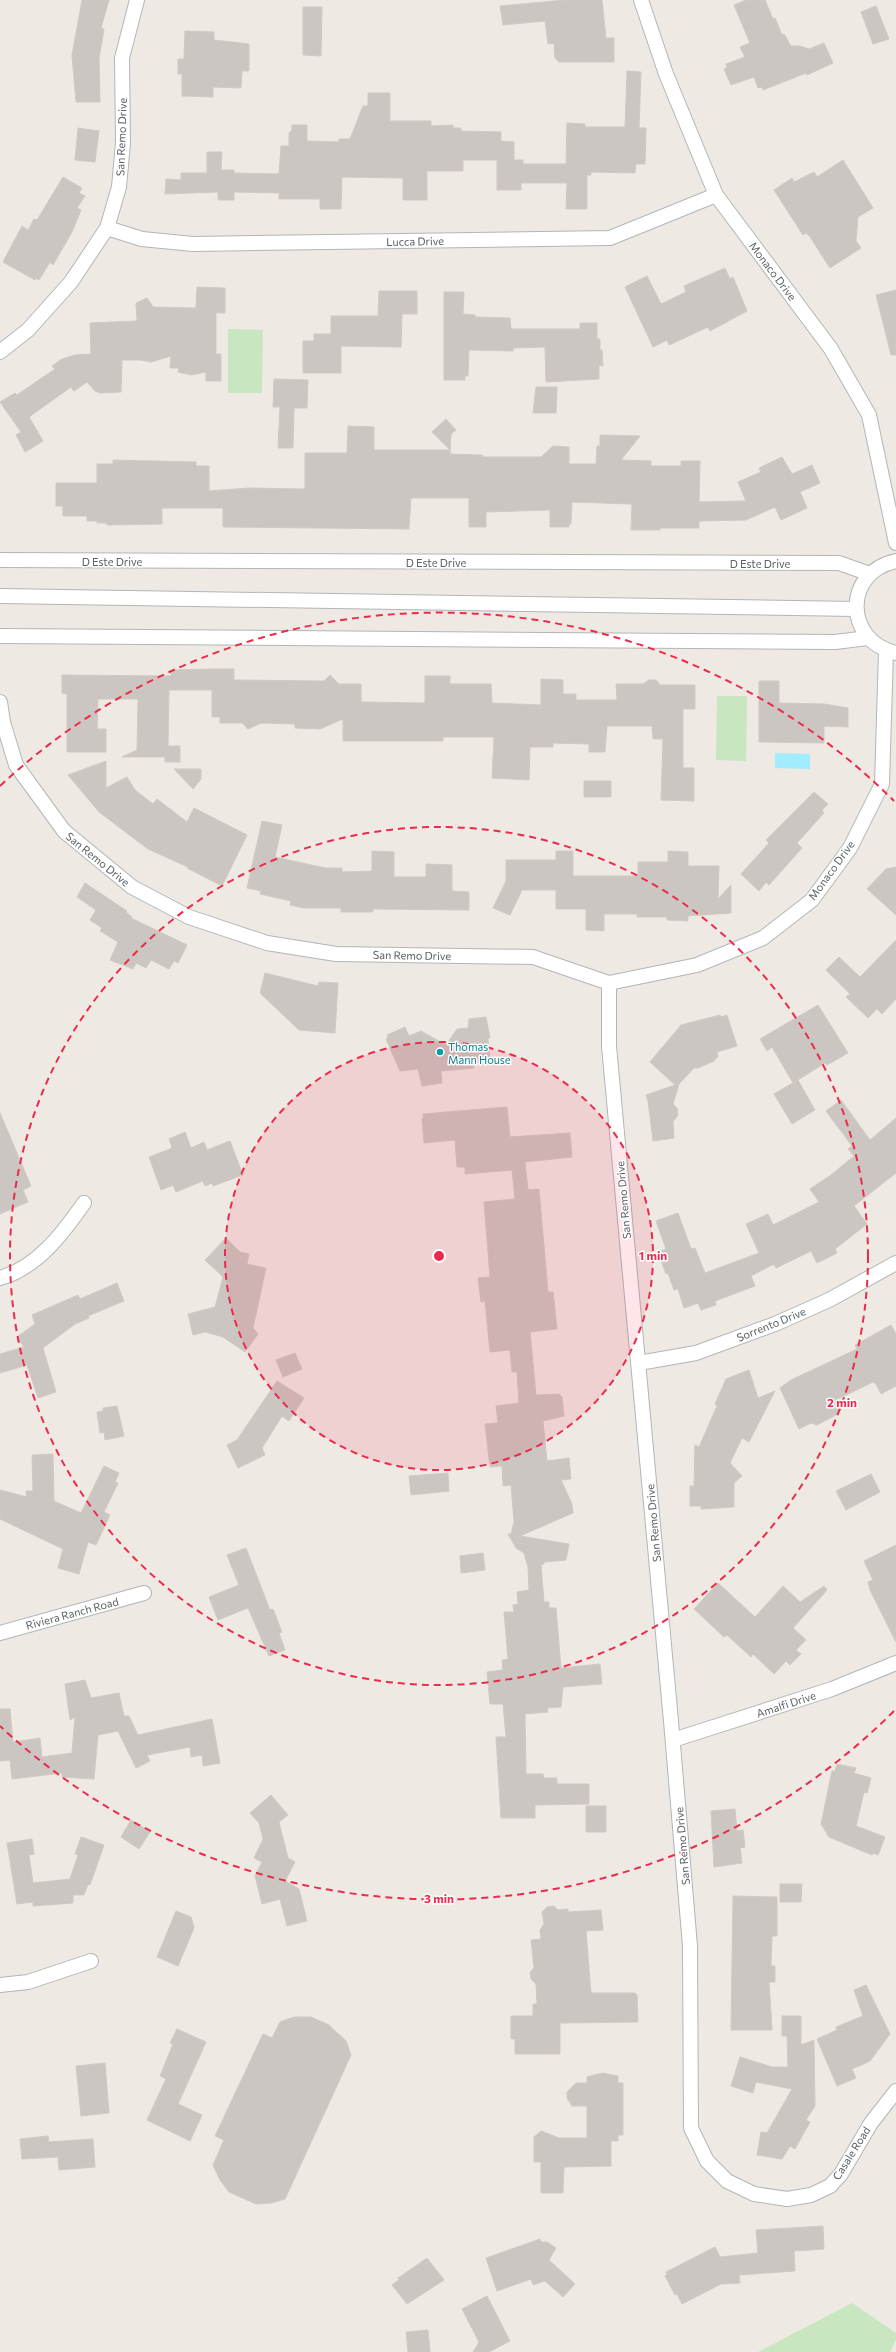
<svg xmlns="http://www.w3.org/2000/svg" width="896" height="2352" font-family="Commissioner,sans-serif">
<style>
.green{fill:#c8e6bf}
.water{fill:#a2ecff}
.building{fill:#cbc6c2;stroke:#d3c9c1}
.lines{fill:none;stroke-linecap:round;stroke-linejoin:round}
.street-casing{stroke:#b1b6b8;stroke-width:16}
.street{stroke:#fff;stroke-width:14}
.ring{fill:none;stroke:#ec2b4a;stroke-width:2;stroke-dasharray:7 5}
.culture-dot{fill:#0f9aa8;stroke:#fff;stroke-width:1.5}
.labels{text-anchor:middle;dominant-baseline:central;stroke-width:3;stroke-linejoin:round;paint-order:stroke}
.street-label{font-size:11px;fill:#5b6164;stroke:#fff}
.culture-label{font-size:11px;fill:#0d838f;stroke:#fff;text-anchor:start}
.centre{fill:#ec2b4a;stroke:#fff;stroke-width:2}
.ring-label{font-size:12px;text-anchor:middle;font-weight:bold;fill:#ec2b4a;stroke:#fff;stroke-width:3;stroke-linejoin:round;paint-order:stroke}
</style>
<rect width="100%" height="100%" fill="#eee9e3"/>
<path class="green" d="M228,329l35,1 -1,63h-34z
M717,696h30l-1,65 -30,-1z
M852,2303l44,30v7l-6,12h-132z"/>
<path class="water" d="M775,753l35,1v15l-35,-1z"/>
<path class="building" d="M82,0h27l-8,28 3,1 -5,30 1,43h-24l-4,-47z
M565,0h37l4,38h8v24h-55l-4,-4 -1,-15 -6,1 -3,-23 -42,4 -3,-19z
M746,0h19l8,19 2,-1 7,17 2,-1 7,12h9l9,3 15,-6 9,20 -26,12 -1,-2 -43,17 -1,-3 -4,1 -4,-11 -23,8 -7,-16 3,-1 -1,-4 19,-7 -5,-10 10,-4 -16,-38z
M876,6l13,33 -16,5 -12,-32z
M303,7h19l-1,49 -18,-1z
M185,31l29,1v8l35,4v27h-7l-1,17 -28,-1v10l-31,-1v-22h-4v-15h6z
M627,71l14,1 -2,56h7l-1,36h-9l-1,9 -44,-1v3h-4v34h-21l1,-26h-46v7h-24v-30h-34v11h-36v29h-24v-22l-61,-1 -1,32h-21v-10h-41v-6l-45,-1v8h-16v-8l-53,2 1,-15 15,1v-7h26v-21h15l-1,18h13v3l45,1 2,-28h8v-13l3,-3v-5h15v16l32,1v-3h11l13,-33h5v-13h22v28h41v5l22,-1v3h8v3l40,1v9l13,1v18h9v4h43l1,-41 18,1v3h40z
M78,128l21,3 -4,31 -20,-2z
M843,160l30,48 -15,9 -2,24 5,7 -31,20 -20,-31 -4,-4 -3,2 -29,-45 18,-12 2,4 20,-10 3,5z
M63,177l19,11 -3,5 6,3 -8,12 4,2 -9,22 -19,33 -3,-3 -11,18 -3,-2 -1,2 -32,-18 19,-36 6,4 6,-11 3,1z
M725,268l5,11 3,-2 14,34 -37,20 -2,-4 -39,18 -2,-5 -14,7 -28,-60 22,-11 14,28 25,-12 -2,-6z
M197,287l28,1v25h-9v41h5v27h-15v-9l-15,3 -13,-3 1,-4h-9l1,-12 -20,6 -10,-2h-19l-1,32 -21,1 -5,-2 -8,-9 -13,9 -3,-4 -42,30 14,24 -18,11 -9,-17 5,-3 -21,-30 15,-9 2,2 38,-26 -3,-3 10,-7 13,-4 16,-1 -1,-31 47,-2 -1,-18 11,-5 6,9 43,1z
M896,290v65h-5l-15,-60z
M379,291h38v23h-15l-1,33 -60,-1v27h-38v-32h11v-7h17v-18h47z
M444,292h20l-1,22 12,1v2l35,1 1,11h69v-6h17v16h3v11h2l1,16 -4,-1v14l-53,3 -1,-35 -32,1v3l-44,-1 -1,26h-3v4h-21z
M274,379l34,1 -1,28h-13l-1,40h-15l2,-41h-7z
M536,387h21l-1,26h-23z
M446,419l10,11 -5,4 -1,20 32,1 1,2h58l12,-11 16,1v17h27l1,-18h3v-11l40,1 -19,24 30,1v5h30v-5h19l-1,41 47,-1 -8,-19 23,-10 -2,-4 23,-11 10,17 20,-9 8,18 -20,9 7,16 -26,12 -6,-13 -29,13 -47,1v7h-39v2h-29l1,-26 -60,-2 -1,22h-2v3h-19v-17l-64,2v15h-17v-29h-58l-2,31 -186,-2v-19h-61v16l-55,1v-2h-10v-2h-10v-5h-24v-10h-7v-23h41v-19h16v-4l83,2v4h13v25l40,-3 56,1v-36h42l1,-27 26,1v23h76l-18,-18z
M212,669h22v11l90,1 6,-6 9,9h22v18l64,1v-27h25v8h41l1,19 49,2v-26l22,1v14h13v6h41l-1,-16h27l6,-4h7l4,5h35v24h-12v59h11v33l-33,-1 2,-61h-10l-1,-13h-45l-2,26h-16v-8l-36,-1v4h-23l-1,33 -37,-2 2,-41h-51v4h-100v-22l-23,10 -25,-1v-4l-34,-1 -13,6 -6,-6h-22v-6h-8v-27h-43l-1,56h12v16h-15v-5h-43l15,-7 1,-51h-40l-1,30h9v23h-39v-58l-5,-1v-18l109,1v-6z
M759,681h20v22l45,1 24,4v19l-24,-1v17l-65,-1z
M106,761v27l21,-11 8,13 18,14 4,-5 30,23 7,-14 53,27 -25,51 -35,-18 1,-1 -40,-18 -49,-37 -31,-37z
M174,769h27v10l-8,10z
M584,781h27v16h-27z
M814,792l14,12 -6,6 2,3 -27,30 5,5 -33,37 -3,-3 -7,9 -18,-17 28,-31 -3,-3z
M262,821l20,4 -7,32 50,11h17v4l30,-1v-20l22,1v25h32v-13l26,1v26l17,1v18l-96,-1v3h-32v-4h-37l-14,-3 1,-4 -31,-7 1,-3 -14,-3z
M556,851h17v25h65v-14h30v-11l20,1v14h31l-1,33 13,-14v28l-43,3v5l-21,-1v-3h-30v-3h-33v17l-18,-1v-21h-30v-19h-34l-12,25 -17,-7 13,-27v-21h50z
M896,867v48l-29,-26 19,-20z
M85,883l42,28 -1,1 6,5 -1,1 56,27 -9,18 -4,-2 -5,8 -18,-9 -5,8 -10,-5 -3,6 -23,-9 8,-18 -18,-11 2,-3 -12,-8 6,-10 -19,-13z
M896,940v59l-14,15 -5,-5 -9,9 -22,-21 4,-3 -24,-24 13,-13 21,20z
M265,973l53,13 1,-4 19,1 -3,50 -36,-3 -39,-37z
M818,1005l30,48 -21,12 -2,-2 -32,20 -21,-36 -5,4 -7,-12z
M720,1015l1,2 6,-2 10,31 -20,6 1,4 -4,5 -16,7h-4l-15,16 -6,20 4,4 1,7 -5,7 1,16 -21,3 -5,-40 -2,-6 29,-10 -25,-23 31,-37z
M486,1017l4,21h-2l2,23 -17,2 1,5 -33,3 1,12 -20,3 -4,-17 -18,2 -14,-32 2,-2 -1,-2 18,-8 4,9 12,-5 25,14 11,-16 11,-1 1,-9z
M798,1080l17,30 -23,14 -18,-30z
M841,1100l29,40 26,-22v55l-42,33 13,18 -32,25 2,4 -20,10 -6,-12 -35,17 -2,-4 -23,12 4,10 -40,15 1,4 -15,5 -3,-7 -14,5 -6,-19 -4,1 -6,-17 -2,1 -8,-22 8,-3 -10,-28 22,-8 13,36 4,-1 10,25 54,-20 -13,-29 22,-10 5,11 46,-23 -9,-13 21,-14 23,-19 -6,-7 4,-3 -26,-35z
M507,1107l3,30 60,-4 2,24 -47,5 3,28 11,-1 9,103h5l4,37 -27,3 6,63 23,-1 3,3 2,19 -21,5 4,40 22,-3 2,21 -10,1 11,24 1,9 -53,23 49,8 -3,16 -22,2v2l-3,1 3,37h5v6h7l5,60 39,-4 2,20 -39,3 -2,20 -14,1 1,4 -23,2 1,60h17l1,4h13v6h32v20l-54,1v13h-34l-5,-81h10l-3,-33h-13l-3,-32 16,-2 -1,-10 6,-1 -4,-47h10l-1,-7 5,-1 -1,-12 12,-2 -1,-23 -4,-14 -8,-5 -8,-14h3l3,-12 -3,-37 -8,1 -1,-20 -12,1 -5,-43 13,-1 -2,-17 23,-3 -2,-31h-5l-2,-22 -20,2 -5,-51 -4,1 -3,-24 12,-1 -6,-75 31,-3 -3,-29 -47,4v-7h-8l-2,-27 -31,3 -2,-25h2l-1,-4z
M0,1113l31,73 -8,4 5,12 -28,12z
M185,1132l6,16 13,-6 3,8 23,-9 13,34 -30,11 -1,-3 -7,3 -2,-5 -27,11 -3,-7 -12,5 -12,-33 21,-8 2,-2 -3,-8z
M226,1238l14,14 9,2 -2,10 19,4 -13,60 5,6 -13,18 -22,-15 -18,-5 -12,3 -5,-21 27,-7 8,-30 -18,-17z
M117,1283l7,18 -36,15 1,2 -14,6 -32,24 13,44 -18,6 -11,-33 -27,8v-19l24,-7 -7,-10 18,-13 -3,-9 46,-20 2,4z
M891,1325l5,9v52l-15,8 -5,-10 -3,-2 -37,18 5,10 -5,5 -19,10 -6,-2 -12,6 -19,-41 11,-8 66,-31 -2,-4z
M295,1353l7,16 -19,8 -7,-17z
M749,1370l9,28 17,-7 -26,51 -7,-4 -12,25 12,13 -8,7v24l-33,2v-3h-11v-20h4l1,-41 4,2 18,-41 -2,-2 11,-25z
M277,1381l27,17 -15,23 -7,-5 -20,32 3,7 -27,13 -11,-23 10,-5z
M117,1406l7,30 -19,4 -1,-8 -4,1 -3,-21 6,-1v-3z
M53,1454l1,47 27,12 23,-47 15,7 -4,9 3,1 -14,29 6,3 -14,30 -8,-3 -9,32 -21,-6 5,-19 -63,-30v-29l27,7 -1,-6h7l-1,-36z
M448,1473l1,18 -38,4 -2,-19z
M871,1474l9,18 -34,18 -10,-19z
M896,1545v97l-26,-52 -2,-8 5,-2 -9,-19z
M246,1548l24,62 3,-1 9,23 -3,1 6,17 -16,6 -21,-48 -30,12 -9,-23 30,-12 -12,-30z
M483,1553l2,17 -24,3 -1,-17z
M718,1583l37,34 28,-31 17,16 24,-16 3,4 -34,38 13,12 -10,10 5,4 -11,11 -4,-4 -12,13 -21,-20 -2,3 -24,-22 -3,2 -30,-28z
M85,1680l6,18 28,-5 5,23h5l9,19 74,-16 8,44 -17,3 -1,-11 -11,2 -1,-10 -43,8 3,6 -14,7 -18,-37 -20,4 -4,44 -32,-2v-4l-50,6 -2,-19 -10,1v-52h10l3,33 27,-4 2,19 30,-4 3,-36 -5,3 -5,-36z
M837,1764l19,4 -2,5 17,5 -4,15 -3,-1 -8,34 29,11 -7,18 -5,-2 -1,2 -43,-18 -8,-13 11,-53h3z
M271,1795l17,20 -9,7 9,36 7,4 -10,19 14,8 8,32 -20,5 -7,-27 -18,5 -7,-28 7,-14 -8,-4 9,-19 -4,-16 -9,-10z
M586,1806h20v26h-20z
M735,1809l2,22 6,-1 2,17 -5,1 2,15 -28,4 -3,-56z
M131,1820l19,12 -11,17 -18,-12z
M81,1837l23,8 -14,40 -2,-1 -4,11h-11v8l-40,3v-4l-16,2 -10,-61 25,-4 2,15 -5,1 4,28 37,-4 8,-24 -3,-1z
M780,1884h22l-1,18h-21z
M733,1896l44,1v39h-5l-1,30h4v16h-6l3,48h-41z
M554,1906l4,4 10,-1v3l33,-2 2,20 -17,1 5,62h44l2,2 1,27 -78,1v31h-45v-15h-4v-23h22v-12h4l-1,-20 -5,-5 -1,-7 4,-4 -3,-28 10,-1 -1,-9 4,-6 -2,-12 5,-5z
M176,1911l15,6 3,11 -16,38 -21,-9z
M866,1985l24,49 -20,27 -18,8 4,9 -19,8 -20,-47 20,-9 -1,-3 27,-11 -9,-26z
M782,2016h19v29l13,-5 1,66 -9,14 4,2 -15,27 -5,-3 -8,13 -25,-4 4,-23 6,1 25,-44 -36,-7 -3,11 -22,-7 9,-29 32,10h16l-1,-31h-5z
M294,2017h17l18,8 17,16 5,14 -66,144 -14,4 -15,1 -27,-12 -9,-12 -7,-15 11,-25 -9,-4 48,-102 9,4 8,-16z
M177,2029l29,13 -28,62 24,11 -12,26 -43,-21 19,-41 -6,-3 13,-32 -3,-1z
M105,2063l4,50 -28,3 -5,-50z
M602,2073l16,3v7h5v52h-5v6h-7v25l-47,1 -1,26h-22v-31h-7v-25l7,-6 18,7h28v-32h-15l-5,-8v-6l9,-9h11v-6z
M48,2136l1,6 44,-3 2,28 -36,3 -1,-13 -36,2 -2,-20z
M823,2226l1,23 -30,2 1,20 -56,4 1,8 -19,1 -39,20 -5,-10 -2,1 -10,-19 2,-2 -1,-2 49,-25 5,10 38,-4 -2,-23z
M540,2239l1,3h6l9,6 -7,12 26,24 -12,13 -18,-16 -12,4 -2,-6 -34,12 -11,-33z
M427,2258l17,22 -37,24 -15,-19 7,-5 -1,-2z
M487,2296l23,45 -21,11h-16l6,-10 -17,-33z
M428,2330l2,22h-22l-2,-20z"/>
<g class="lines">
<g class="street-casing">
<path id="street" d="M641,0l25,74 50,121 115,154 38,66 27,128
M107,228l35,11 51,5 417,-6 106,-43
M0,352l28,-22 43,-48 36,-54 12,-41 4,-44 -1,-85 15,-58
M0,560l839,3 31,11
M896,561c-53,11 -52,80 0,92
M0,596l856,13
M0,636l835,6 33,-4
M0,702l3,20 13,43 48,66 68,56 57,30 78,26 69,11 197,3 76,26
M609,983v63l62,675 19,225 1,182 16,33 20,20 27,13 33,5 24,-4 19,-9 11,-12 30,-51 25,-32
M609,983l88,-18 66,-27 49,-38 38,-52 32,-64 4,-133
M0,1278c37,-10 63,-45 84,-75
M639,1363l57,-10 79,-29 54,-24 67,-37
M0,1633l144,-40
M673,1740l159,-51 64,-26
M0,1985l28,-3 63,-21"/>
</g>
<use href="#street" class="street"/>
</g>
<circle cx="439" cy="1256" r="214" fill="#ec2b4a" fill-opacity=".12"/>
<g class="ring">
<circle cx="439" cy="1256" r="214"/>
<circle cx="439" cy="1256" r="429"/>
<path d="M894 1711A643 643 0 0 1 0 1726M0 786A643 643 0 0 1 894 801"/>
</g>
<circle class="culture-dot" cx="440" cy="1052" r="4"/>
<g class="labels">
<g class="street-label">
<text transform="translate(121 137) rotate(-88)">San Remo Drive</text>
<text transform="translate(415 241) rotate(-1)">Lucca Drive</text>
<text transform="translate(773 271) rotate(53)">Monaco Drive</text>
<text x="112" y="561">D Este Drive</text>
<text x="436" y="562">D Este Drive</text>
<text x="760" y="563">D Este Drive</text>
<text transform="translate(98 859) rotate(39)">San Remo Drive</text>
<text transform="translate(831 870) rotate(-54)">Monaco Drive</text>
<text transform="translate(412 955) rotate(1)">San Remo Drive</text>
<text transform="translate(623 1200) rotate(-95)">San Remo Drive</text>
<text transform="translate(771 1324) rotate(-22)">Sorrento Drive</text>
<text transform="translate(653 1523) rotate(-95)">San Remo Drive</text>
<text transform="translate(72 1613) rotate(-15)">Riviera Ranch Road</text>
<text transform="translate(786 1704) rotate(-18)">Amalfi Drive</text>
<text transform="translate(682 1846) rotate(-95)">San Remo Drive</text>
<text transform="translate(851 2153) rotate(-58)">Casale Road</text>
</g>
<g class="culture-label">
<text x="448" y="1046">Thomas<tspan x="448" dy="13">Mann House</tspan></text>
</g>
</g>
<circle cx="439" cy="1256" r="6" class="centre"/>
<g class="ring-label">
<text x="653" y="1260">1 min</text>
<text x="842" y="1407">2 min</text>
<text x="439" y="1903">3 min</text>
</g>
</svg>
